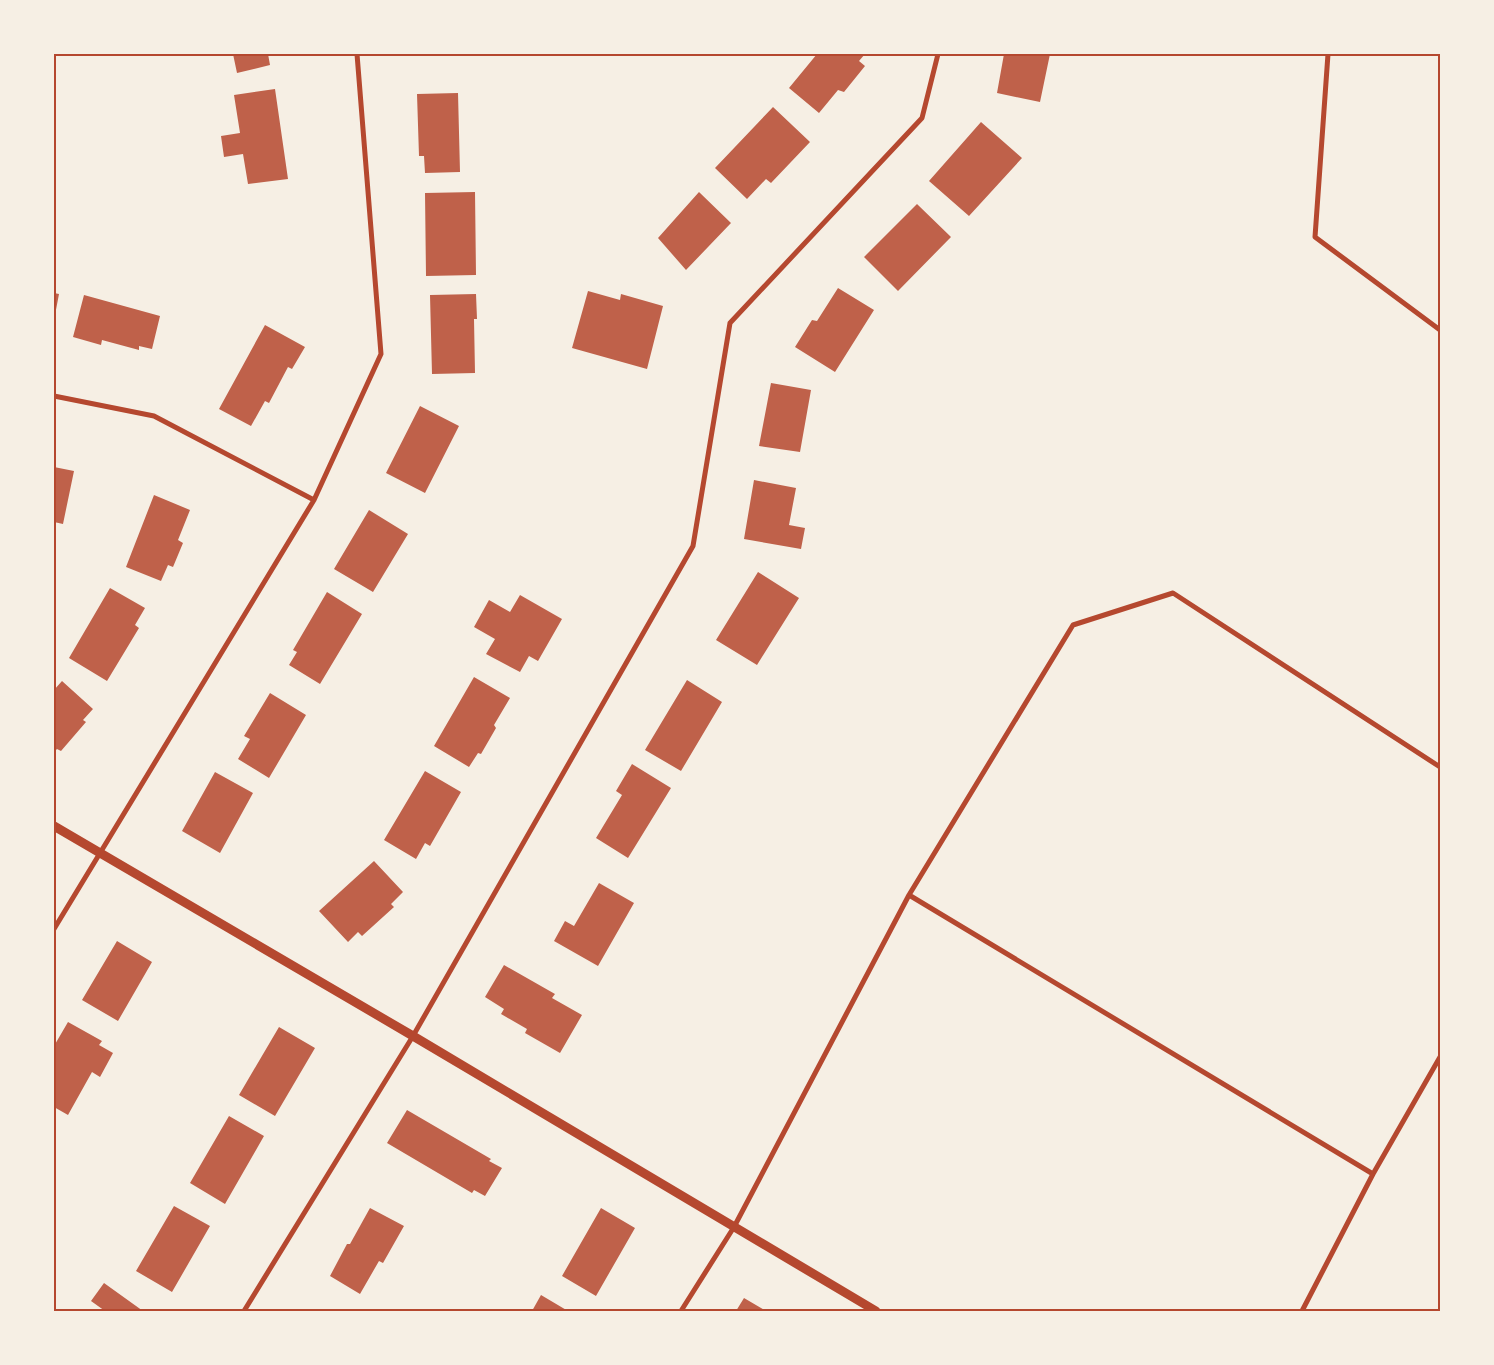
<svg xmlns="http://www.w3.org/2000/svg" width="1494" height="1365" font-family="'Alegreya Sans',sans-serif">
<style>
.building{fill:#bf614a}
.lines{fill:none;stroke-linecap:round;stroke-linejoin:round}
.minor{stroke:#b5482f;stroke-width:5}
.tertiary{stroke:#b5482f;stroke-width:9}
.neatline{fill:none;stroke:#b5482f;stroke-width:2}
</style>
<rect width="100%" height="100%" fill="#f6efe4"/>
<path class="building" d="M233,54h35l2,11 -33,8z
M817,54h48l-6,7 6,5 -21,26 -6,-2 -19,23 -30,-25z
M1004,54h46l-10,48 -43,-9z
M275,89l13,90 -40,5 -5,-30 -19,3 -3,-21 19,-3 -6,-38z
M458,93l2,79 -35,1 -1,-17h-5l-2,-62z
M773,107l37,35 -39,41 -5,-4 -19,20 -32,-31z
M981,122l41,36 -53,58 -40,-35z
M475,192l1,83 -50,1 -1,-83z
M699,192l32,31 -45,47 -28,-32z
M917,204l34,33 -53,54 -34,-34z
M838,288l36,22 -39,62 -40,-25 17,-27 5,1z
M588,291l32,9 1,-6 42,12 -16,63 -75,-21z
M54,293l5,1 -4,21h-1z
M476,294l1,25h-3l1,54 -43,1 -2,-79z
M84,295l76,21 -8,33 -13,-3v4l-37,-10 -1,5 -28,-8z
M265,325l40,22 -13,22 -4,-2 -19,36 -4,-2 -14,25 -32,-17z
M771,383l40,7 -11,62 -41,-6z
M420,406l39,20 -34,67 -39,-20z
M54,467l20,4 -11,53 -9,-2z
M754,480l42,8 -7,37 16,3 -4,21 -57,-10z
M154,495l36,15 -12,30 5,3 -10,24 -5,-2 -7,16 -35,-14z
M369,510l39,24 -35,58 -39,-23z
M758,572l41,26 -42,67 -41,-25z
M110,588l35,20 -10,17 4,3 -32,53 -38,-23z
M327,592l35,22 -42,70 -31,-19 8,-13 -4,-2z
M520,595l42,24 -24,42 -9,-5 -9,16 -34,-18 9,-15 -21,-12 15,-27 21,12z
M474,677l36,21 -16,27 2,3 -15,26 -3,-1 -9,14 -35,-21z
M687,680l35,22 -41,69 -36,-21z
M62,681l31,28 -10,11 3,2 -25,29 -4,-2 -3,3v-62z
M270,693l36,22 -37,63 -31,-19 12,-20 -6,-3z
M632,764l39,24 -43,70 -32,-20 26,-43 -6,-4z
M425,771l36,21 -31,54 -5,-3 -9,16 -32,-19z
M215,772l38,21 -33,60 -38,-22z
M374,861l29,31 -12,12 3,3 -32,29 -4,-4 -10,10 -29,-31z
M599,883l35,20 -36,63 -44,-25 11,-20 9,5z
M117,941l35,21 -34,59 -36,-21z
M504,965l51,29 -3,4 30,17 -22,38 -35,-20 2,-4 -26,-15 3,-5 -19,-12z
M68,1022l34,19 -3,4 14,8 -13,24 -8,-5 -24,43 -14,-8v-61z
M279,1027l36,21 -40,68 -36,-21z
M407,1110l84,49 -2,2 13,7 -17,28 -11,-6 -2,3 -85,-50z
M229,1116l35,20 -39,68 -35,-21z
M174,1206l36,20 -38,66 -36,-21z
M370,1208l34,18 -21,37 -4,-2 -19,33 -30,-18 17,-32h3z
M601,1208l34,20 -39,68 -34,-20z
M104,1283l39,28h-38l-14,-10z
M541,1295l27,16h-36z
M744,1298l22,13h-30z"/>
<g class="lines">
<path class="minor" d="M1328,54l-13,183 125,93
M54,396l100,20 160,84
M909,895l464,279
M54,929l260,-429 67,-146 -24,-300
M244,1311l169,-275 280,-490 37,-223 192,-205 16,-64
M681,1311l53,-84 175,-332 164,-270 100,-32 267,174
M1302,1311l71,-137 67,-117"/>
<path class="tertiary" d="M54,826l359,210 463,275"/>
</g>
<rect width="1494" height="1365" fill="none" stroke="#f6efe4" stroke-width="110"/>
<rect x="55" y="55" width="1384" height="1255" class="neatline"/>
</svg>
